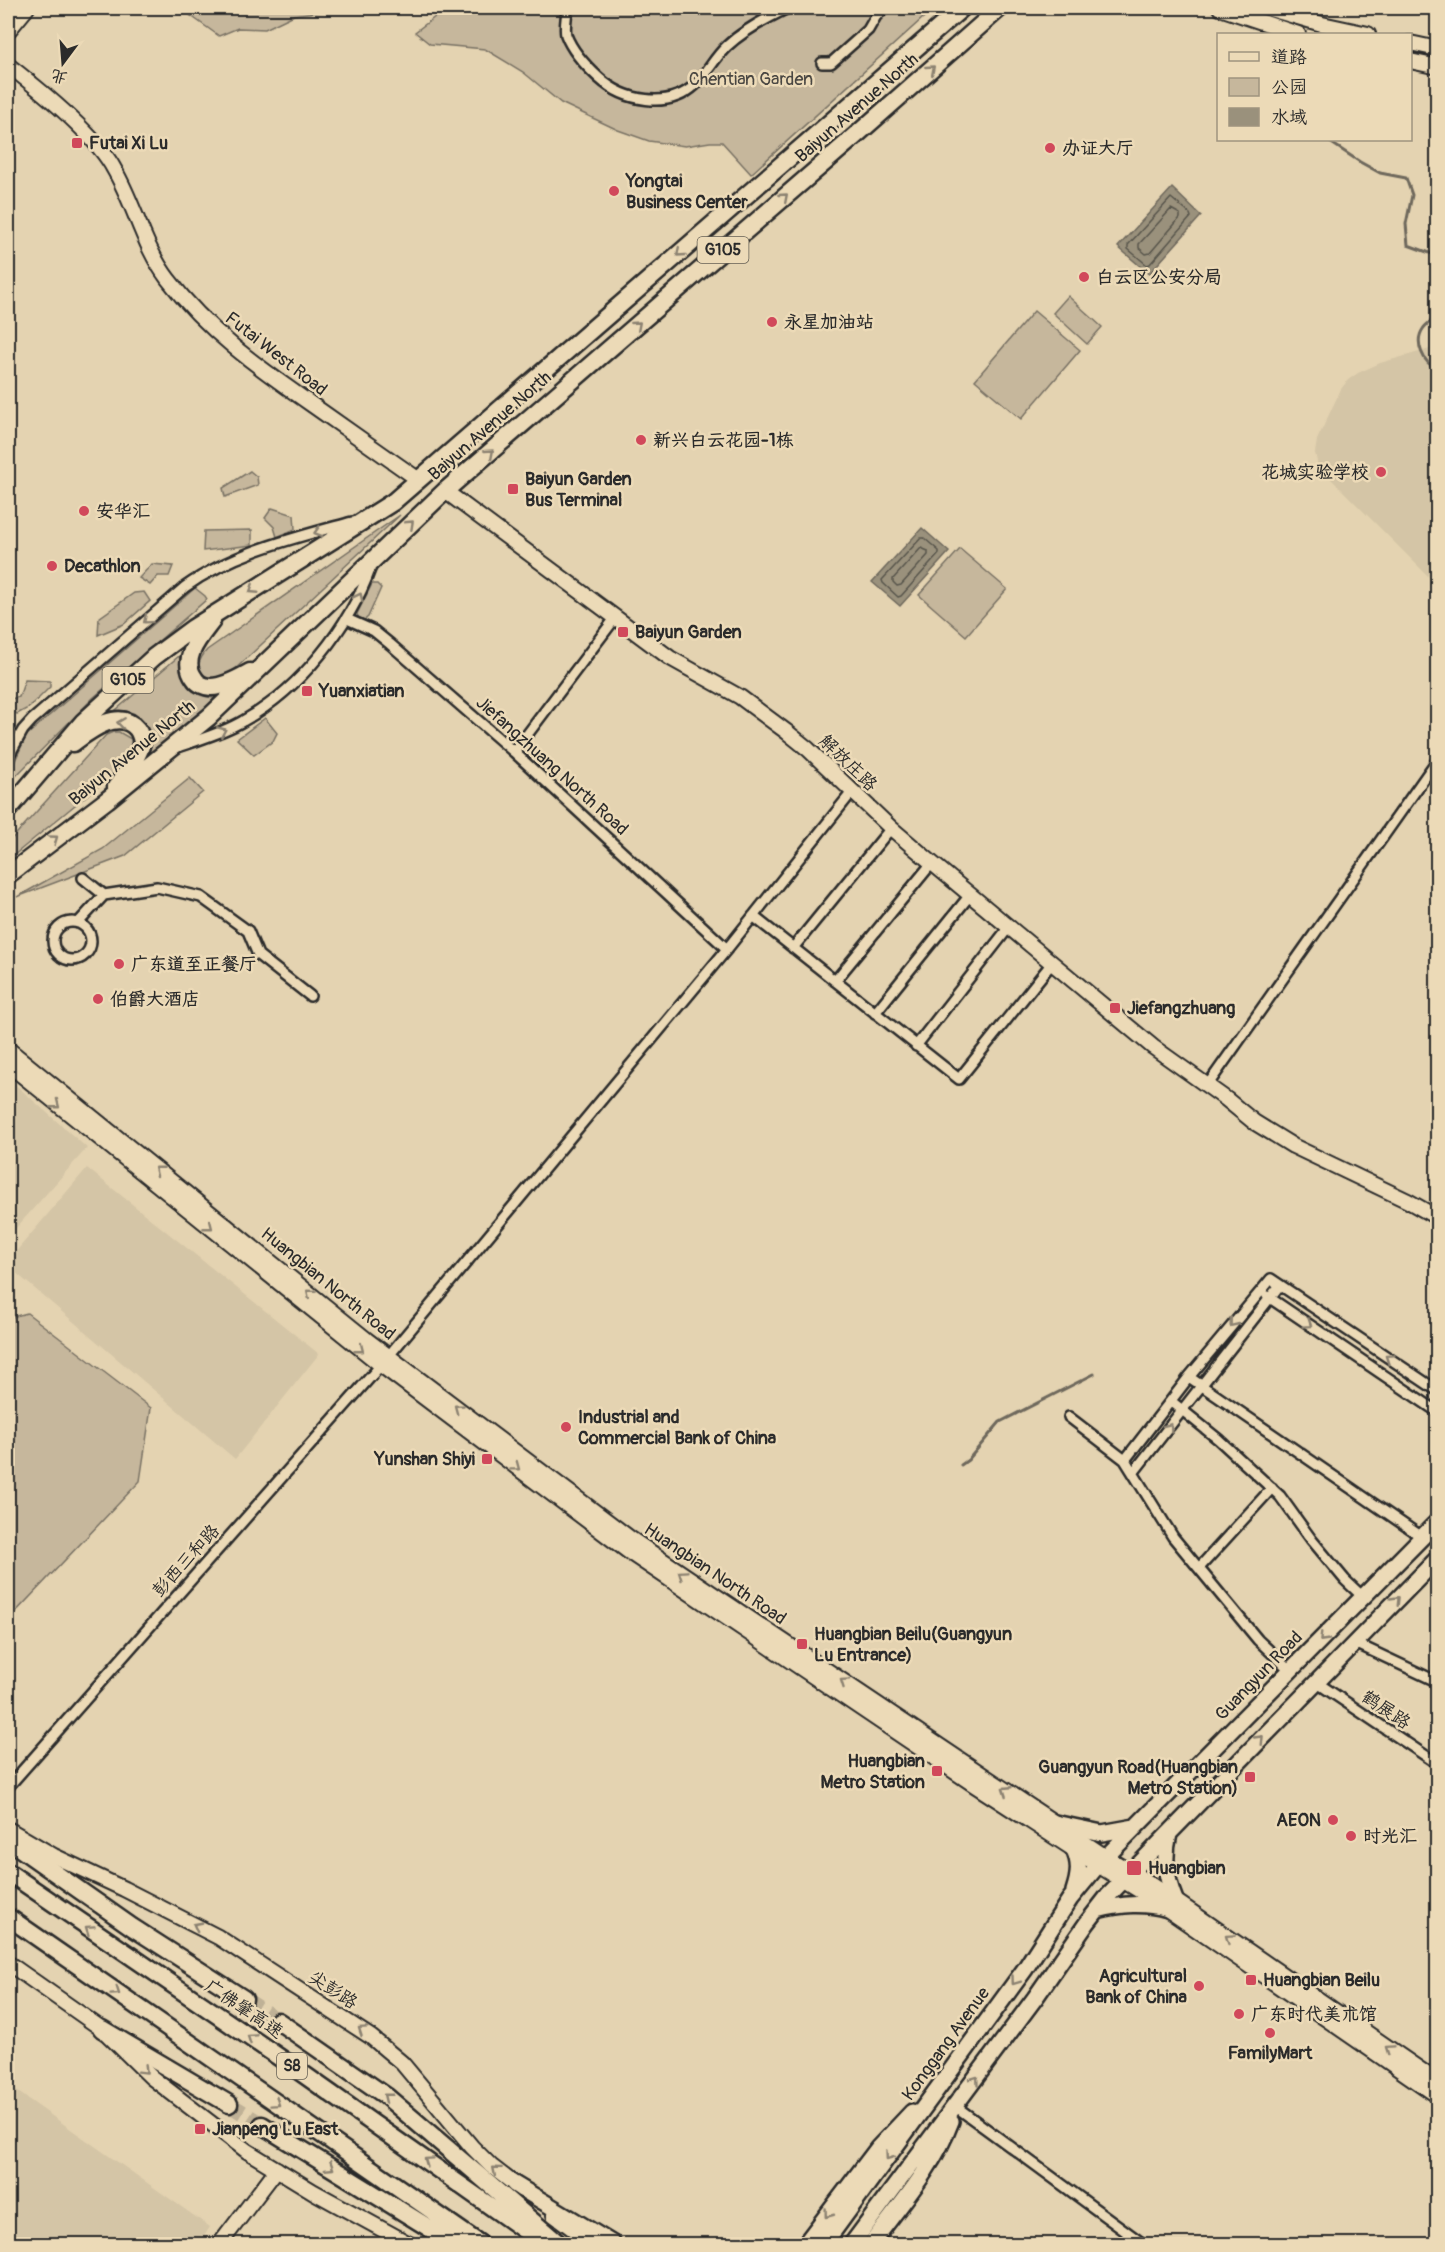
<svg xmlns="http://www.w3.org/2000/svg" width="1445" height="2252" font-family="Pangolin,'LXGW WenKai TC',sans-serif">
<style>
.built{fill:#d4c5a6}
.green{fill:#c6b79c;stroke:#787164;stroke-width:1.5}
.water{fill:#9a917c;stroke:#6e685c;stroke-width:1.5}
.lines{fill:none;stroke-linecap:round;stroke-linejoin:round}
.shore{stroke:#57544b;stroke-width:1.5}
.stream{stroke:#6e685c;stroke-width:3}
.highway-tunnel{stroke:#bfb196;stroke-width:16;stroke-dasharray:16 8;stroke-linecap:butt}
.street-casing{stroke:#2b2b2b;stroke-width:14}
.secondary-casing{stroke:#2b2b2b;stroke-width:18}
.primary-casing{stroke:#2b2b2b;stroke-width:20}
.highway-casing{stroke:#2b2b2b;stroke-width:21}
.street{stroke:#ecdab7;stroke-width:9}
.secondary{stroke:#ecdab7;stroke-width:14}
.primary{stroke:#ecdab7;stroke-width:15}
.highway{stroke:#ecdab7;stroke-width:16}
.oneway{stroke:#8c8271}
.poi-dot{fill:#d1495b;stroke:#ecdab7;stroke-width:2}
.labels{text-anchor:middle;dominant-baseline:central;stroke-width:5;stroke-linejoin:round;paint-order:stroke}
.shield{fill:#ecdab7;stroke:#656055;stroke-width:1.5}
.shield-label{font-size:16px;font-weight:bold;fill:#2b2b2b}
.park-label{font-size:18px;fill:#4a4742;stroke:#ecdab7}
.street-label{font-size:18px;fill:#2b2b2b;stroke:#ecdab7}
.poi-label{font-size:18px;font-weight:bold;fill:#2b2b2b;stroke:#ecdab7;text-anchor:start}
</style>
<rect width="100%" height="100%" fill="#e4d3b1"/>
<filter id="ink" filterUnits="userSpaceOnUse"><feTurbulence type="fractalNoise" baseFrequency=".0167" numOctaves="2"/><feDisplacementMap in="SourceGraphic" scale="12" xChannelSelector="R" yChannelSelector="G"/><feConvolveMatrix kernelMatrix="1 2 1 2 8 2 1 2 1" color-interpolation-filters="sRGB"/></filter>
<g filter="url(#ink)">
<path class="built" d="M1437,347l1,1 -1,237 -119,-119 -3,-13 2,-13 24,-51 7,-9 10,-7 22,-10z
M10,1080l77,68 -79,89v-155z
M87,1168l232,186 -84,105 -227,-193v-5z
M8,2085l202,142 -11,17h-191z"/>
<path class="green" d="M180,8h164l-50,7 -29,14 -27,-1 -19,8z
M447,8h487l-183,166 -29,-32h-12l-25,4 -36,-5 -31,-11 -57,-27 -38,-31 -38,-23 -55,-5 -15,-12z
M1068,296l34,31 -15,17 -34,-31z
M1034,311l46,39 -59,69 -46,-39z
M250,471l7,6 1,8 -33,12 -2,-9z
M272,508l22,7 1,14 -18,8 -3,-10 -9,-9z
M400,515l-168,157c-22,14 -46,1 -25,-22z
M252,530v15l-49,6 1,-20z
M960,549l47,40 -41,47 -47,-41z
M152,564l21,2 -4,10h-11l-8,9 -11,-7z
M372,584h5l4,4 -13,29 -5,4 -4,-2 -2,-5z
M195,588l10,8 2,3 -114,99 -85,86v-7l18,-41z
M144,592l6,9 -26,23 -26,11 1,-17 35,-25z
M179,656c2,5 1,9 2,15 4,18 15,25 32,27l3,3 -70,59 -2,-3 4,-8 -38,-34z
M25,680l25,1v6l-20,20 -13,7 -8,-6 1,-9 9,-2z
M265,718l12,15 -4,8 -19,14 -17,-16z
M113,732h6l12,7 -1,18 -10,11 -112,92v-17l98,-108z
M190,778l13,14 -78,64 -108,41 86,-48z
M27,1313l124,95 -11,73 -132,139v-302z"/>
<path class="water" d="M1172,188l29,28 -52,58 -31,-27z
M922,528l27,24 -49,54 -28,-24z"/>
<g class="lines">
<path class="shore" d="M1171,198l19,16 1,3 -41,47 -3,1 -19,-16v-4z
M1171,209l9,5v4l-30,35 -4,1 -7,-6v-4z
M921,538h3l15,13v3l-38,42 -3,1 -15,-14 -1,-3z
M921,548l7,3v4l-27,30 -4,1 -4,-4v-3z"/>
<path class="stream" d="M1327,140l33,22 20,11 26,5 6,17 -6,29 2,21 30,11
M1438,316c-5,4 -12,8 -15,13 -9,13 0,35 15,40
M961,1465l7,-5 32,-38 94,-48"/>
<path class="highway-tunnel" d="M244,1999l34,22
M229,2104l33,21"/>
<g class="street-casing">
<path id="street" d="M567,8c0,7 -3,19 -1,27 6,16 21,32 33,43 25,23 69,32 96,7 12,-11 19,-27 32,-39 17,-16 40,-28 61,-38
M822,63h9l37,-33 8,-14 8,-8
M347,619l27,12 16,13 124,108 213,197
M178,747c22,-8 45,-14 65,-26 57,-32 106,-93 128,-154
M514,752l102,-135
M8,757l15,-27 9,-10 153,-133c49,-35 109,-49 167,-65
M83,878l21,17
M753,916l206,163 93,-116
M53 941a19 19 0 1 1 38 0a19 19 0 1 1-38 0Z
M78,923l26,-28 53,-8 44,10 47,34 10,24 52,41
M793,948l98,-120
M835,981l97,-118
M875,1013l95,-118
M916,1046l93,-119
M1207,1086l231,-327
M1267,1296l171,116
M1189,1377l233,160
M1171,1401l47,38 62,57 31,43 34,41 18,17
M1069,1417l56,43 48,77 85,103 33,31
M1125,1460l64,-83 82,-98 167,112
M1133,1473l147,-188
M1199,1568l73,-80
M1355,1643l83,39
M1316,1682l122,82
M8,1787l373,-422 346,-416 125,-157
M955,2106l188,138"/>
</g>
<g class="secondary-casing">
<path id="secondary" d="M1220,8l78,26
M1267,8l55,16 46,10
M8,31l19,-23
M1410,43l28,6
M1410,61l28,6
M8,65c31,24 88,70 106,104 21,36 29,77 54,110 39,52 90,88 143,125 36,25 72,51 108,76
M445,491l225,167 70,39 47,35 21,17 83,79 41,35 221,184 73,52 28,23 39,24 115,55 30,17
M8,1049l359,291 264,199 328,220 147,98 45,27 287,198
M8,1064l373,301 248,187 347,234 122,79 47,29 293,202
M8,1829l46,27 70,33 94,48 153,100 31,26 70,84 19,19 31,24
M8,1963l94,66 49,48 96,74 67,41 95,52
M554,2215l39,29
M220,2244l57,-75"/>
</g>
<g class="primary-casing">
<path id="primary" d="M1055,1823l47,10 33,-6
M1169,1834c-6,24 -3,44 6,66
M1073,1848c8,15 6,28 1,43
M1097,1910c25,-6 46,-8 71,-1
M514,2184l99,60
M805,2244l73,-96 34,-36
M824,2244l201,-275 45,-70 28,-34 340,-344
M852,2244l183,-246 52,-75 21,-27 330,-338
M871,2244c28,-38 63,-77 80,-123"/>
</g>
<g class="highway-casing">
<path id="highway" d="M212,621c-12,16 -33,38 -17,58 3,5 10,8 16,8 13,0 28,-9 39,-15
M73,743c15,-11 46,-36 64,-14 3,4 6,12 4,17 -4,14 -17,29 -25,41
M8,810l75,-88 71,-65 39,-29 200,-126 569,-494
M8,875l99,-75 102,-83 236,-226 409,-354 146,-129
M8,1840l124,87 112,72
M8,1872l281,192 255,180
M8,1917l472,327
M278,2021l108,75 173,148
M102,2029l127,75
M262,2125l185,114 14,5"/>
</g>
<use href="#street" class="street"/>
<use href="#secondary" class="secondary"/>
<use href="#primary" class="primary"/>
<use href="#highway" class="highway"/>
</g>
<defs><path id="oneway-chevron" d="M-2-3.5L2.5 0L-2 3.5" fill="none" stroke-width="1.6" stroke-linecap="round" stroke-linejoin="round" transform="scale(1.5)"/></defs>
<g class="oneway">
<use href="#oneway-chevron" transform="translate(931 69) rotate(-41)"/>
<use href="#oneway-chevron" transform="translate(784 197) rotate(-41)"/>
<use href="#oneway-chevron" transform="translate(680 253) rotate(139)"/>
<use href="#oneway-chevron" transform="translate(637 325) rotate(-41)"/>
<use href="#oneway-chevron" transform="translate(490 453) rotate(-41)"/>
<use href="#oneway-chevron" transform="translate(410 524) rotate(-43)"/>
<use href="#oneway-chevron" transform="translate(318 532) rotate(164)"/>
<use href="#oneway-chevron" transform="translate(253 590) rotate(147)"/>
<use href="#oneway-chevron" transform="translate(359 597) rotate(-64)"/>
<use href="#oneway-chevron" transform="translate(147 620) rotate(140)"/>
<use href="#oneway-chevron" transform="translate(121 723) rotate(-172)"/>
<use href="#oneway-chevron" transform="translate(222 731) rotate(-23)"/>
<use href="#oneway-chevron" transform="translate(54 839) rotate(-36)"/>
<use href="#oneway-chevron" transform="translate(56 1105) rotate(38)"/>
<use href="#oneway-chevron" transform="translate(158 1170) rotate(-141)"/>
<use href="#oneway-chevron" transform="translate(209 1226) rotate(38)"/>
<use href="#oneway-chevron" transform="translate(310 1293) rotate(-140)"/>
<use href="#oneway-chevron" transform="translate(1233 1323) rotate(129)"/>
<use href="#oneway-chevron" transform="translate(1308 1324) rotate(34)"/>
<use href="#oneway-chevron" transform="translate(360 1349) rotate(38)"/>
<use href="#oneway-chevron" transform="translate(1389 1358) rotate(-146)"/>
<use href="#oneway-chevron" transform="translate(458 1408) rotate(-143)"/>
<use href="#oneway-chevron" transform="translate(1169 1427) rotate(-52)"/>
<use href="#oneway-chevron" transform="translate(516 1467) rotate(37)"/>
<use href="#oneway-chevron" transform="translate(682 1574) rotate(-146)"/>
<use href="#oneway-chevron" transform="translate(1396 1600) rotate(-46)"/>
<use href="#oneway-chevron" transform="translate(1323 1638) rotate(134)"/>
<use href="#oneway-chevron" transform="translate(844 1682) rotate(-146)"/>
<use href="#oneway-chevron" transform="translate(1260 1739) rotate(-46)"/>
<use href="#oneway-chevron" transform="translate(1006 1790) rotate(-147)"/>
<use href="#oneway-chevron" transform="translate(197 1926) rotate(-152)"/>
<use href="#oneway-chevron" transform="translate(89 1929) rotate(-145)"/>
<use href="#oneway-chevron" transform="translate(1229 1938) rotate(-145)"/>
<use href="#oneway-chevron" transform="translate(1015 1981) rotate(126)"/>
<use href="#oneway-chevron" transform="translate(116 1992) rotate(35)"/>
<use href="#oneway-chevron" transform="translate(362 2030) rotate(-146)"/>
<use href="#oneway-chevron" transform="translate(251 2038) rotate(-146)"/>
<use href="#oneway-chevron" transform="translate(1389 2049) rotate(-146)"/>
<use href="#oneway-chevron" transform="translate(144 2070) rotate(45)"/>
<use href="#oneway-chevron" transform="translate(975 2080) rotate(-54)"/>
<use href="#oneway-chevron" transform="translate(387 2097) rotate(-141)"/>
<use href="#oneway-chevron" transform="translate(276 2103) rotate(35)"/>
<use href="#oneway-chevron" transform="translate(889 2156) rotate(126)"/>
<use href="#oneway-chevron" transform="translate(428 2161) rotate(-145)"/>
<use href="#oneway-chevron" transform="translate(330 2167) rotate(32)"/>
<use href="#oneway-chevron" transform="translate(496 2170) rotate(-140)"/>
<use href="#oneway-chevron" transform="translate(828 2214) rotate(127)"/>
</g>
</g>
<g class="poi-dot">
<rect x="71" y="137" width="12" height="12" rx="3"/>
<circle cx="1050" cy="148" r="6"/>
<circle cx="614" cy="191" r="6"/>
<circle cx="1084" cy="277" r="6"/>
<circle cx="772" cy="322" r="6"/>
<circle cx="641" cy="440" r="6"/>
<circle cx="1381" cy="472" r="6"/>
<rect x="507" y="483" width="12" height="12" rx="3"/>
<circle cx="84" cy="511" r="6"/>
<circle cx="52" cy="566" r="6"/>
<rect x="617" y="626" width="12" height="12" rx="3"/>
<rect x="301" y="685" width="12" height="12" rx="3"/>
<circle cx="119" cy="964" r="6"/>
<circle cx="98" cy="999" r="6"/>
<rect x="1109" y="1002" width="12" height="12" rx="3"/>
<circle cx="566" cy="1427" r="6"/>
<rect x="481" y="1453" width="12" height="12" rx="3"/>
<rect x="796" y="1638" width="12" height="12" rx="3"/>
<rect x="931" y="1765" width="12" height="12" rx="3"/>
<rect x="1244" y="1771" width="12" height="12" rx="3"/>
<circle cx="1333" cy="1820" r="6"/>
<circle cx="1351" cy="1836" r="6"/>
<rect x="1126" y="1860" width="16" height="16" rx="3"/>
<rect x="1245" y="1974" width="12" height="12" rx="3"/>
<circle cx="1199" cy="1986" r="6"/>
<circle cx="1239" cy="2014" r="6"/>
<circle cx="1270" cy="2033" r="6"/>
<rect x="194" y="2123" width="12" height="12" rx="3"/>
</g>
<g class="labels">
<g class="shield">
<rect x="697.5" y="237" width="51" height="26" rx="4.5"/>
<rect x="102.5" y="667" width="51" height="26" rx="4.5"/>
<rect x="277" y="2053" width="30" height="26" rx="4.5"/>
</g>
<g class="shield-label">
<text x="723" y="250">G105</text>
<text x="128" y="680">G105</text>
<text x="292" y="2066">S8</text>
</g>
<g class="park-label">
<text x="751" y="79">Chentian Garden</text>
</g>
<g class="street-label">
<text transform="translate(857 108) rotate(-41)">Baiyun Avenue North</text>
<text transform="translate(276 354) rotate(38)">Futai West Road</text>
<text transform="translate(490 426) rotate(-41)">Baiyun Avenue North</text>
<text transform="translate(132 753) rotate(-39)">Baiyun Avenue North</text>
<text transform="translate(848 763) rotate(44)">解放庄路</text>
<text transform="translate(552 766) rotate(42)">Jiefangzhuang North Road</text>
<text transform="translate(328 1284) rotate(39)">Huangbian North Road</text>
<text transform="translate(186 1561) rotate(-48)">彭西三和路</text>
<text transform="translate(715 1574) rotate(34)">Huangbian North Road</text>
<text transform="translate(1259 1676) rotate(-46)">Guangyun Road</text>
<text transform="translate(1386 1710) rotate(34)">鹤展路</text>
<text transform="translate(333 1990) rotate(33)">尖彭路</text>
<text transform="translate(244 2009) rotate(34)">广佛肇高速</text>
<text transform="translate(946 2044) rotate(-54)">Konggang Avenue</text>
</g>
<g class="poi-label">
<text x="89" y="143">Futai Xi Lu</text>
<text x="1062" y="148">办证大厅</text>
<text x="626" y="181">Yongtai<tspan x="626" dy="21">Business Center</tspan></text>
<text x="1096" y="277">白云区公安分局</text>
<text x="784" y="322">永星加油站</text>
<text x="653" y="440">新兴白云花园-1栋</text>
<text x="1369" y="472" text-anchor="end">花城实验学校</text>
<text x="525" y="479">Baiyun Garden<tspan x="525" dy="21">Bus Terminal</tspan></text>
<text x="96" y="511">安华汇</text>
<text x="64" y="566">Decathlon</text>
<text x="635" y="632">Baiyun Garden</text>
<text x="319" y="691">Yuanxiatian</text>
<text x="131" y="964">广东道至正餐厅</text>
<text x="110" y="999">伯爵大酒店</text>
<text x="1127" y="1008">Jiefangzhuang</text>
<text x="578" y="1417">Industrial and<tspan x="578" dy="21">Commercial Bank of China</tspan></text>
<text x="475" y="1459" text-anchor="end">Yunshan Shiyi</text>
<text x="814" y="1634">Huangbian Beilu(Guangyun<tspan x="814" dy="21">Lu Entrance)</tspan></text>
<text x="925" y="1761" text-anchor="end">Huangbian<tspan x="925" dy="21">Metro Station</tspan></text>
<text x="1238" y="1767" text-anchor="end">Guangyun Road(Huangbian<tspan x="1238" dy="21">Metro Station)</tspan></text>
<text x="1321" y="1820" text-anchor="end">AEON</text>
<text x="1363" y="1836">时光汇</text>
<text x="1148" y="1868">Huangbian</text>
<text x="1187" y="1976" text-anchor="end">Agricultural<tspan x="1187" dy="21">Bank of China</tspan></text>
<text x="1263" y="1980">Huangbian Beilu</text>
<text x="1251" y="2014">广东时代美术馆</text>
<text x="1270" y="2053" text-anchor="middle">FamilyMart</text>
<text x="212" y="2129">Jianpeng Lu East</text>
</g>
</g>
<rect width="1445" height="2252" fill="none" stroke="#ecdab7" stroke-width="30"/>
<rect x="15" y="15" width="1415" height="2222" fill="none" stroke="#2b2b2b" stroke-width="2" filter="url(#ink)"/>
<rect x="1217" y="33" width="195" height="108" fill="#ecdab7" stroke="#9f947f" stroke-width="1.5"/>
<rect x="1229" y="52" width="30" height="9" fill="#ecdab7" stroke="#9f947f" stroke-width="1.5"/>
<text x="1271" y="63" font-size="18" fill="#2b2b2b">道路</text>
<rect x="1229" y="78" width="30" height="18" fill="#c6b79c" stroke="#9f947f" stroke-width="1.5"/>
<text x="1271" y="93" font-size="18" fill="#2b2b2b">公园</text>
<rect x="1229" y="108" width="30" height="18" fill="#9a917c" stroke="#9f947f" stroke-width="1.5"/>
<text x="1271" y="123" font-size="18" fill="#2b2b2b">水域</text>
<g transform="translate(63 63) rotate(196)" stroke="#ecdab7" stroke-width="4.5" paint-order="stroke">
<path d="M0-4.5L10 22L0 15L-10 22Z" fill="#2b2b2b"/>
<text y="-9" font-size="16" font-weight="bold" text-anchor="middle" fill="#2b2b2b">北</text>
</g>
</svg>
